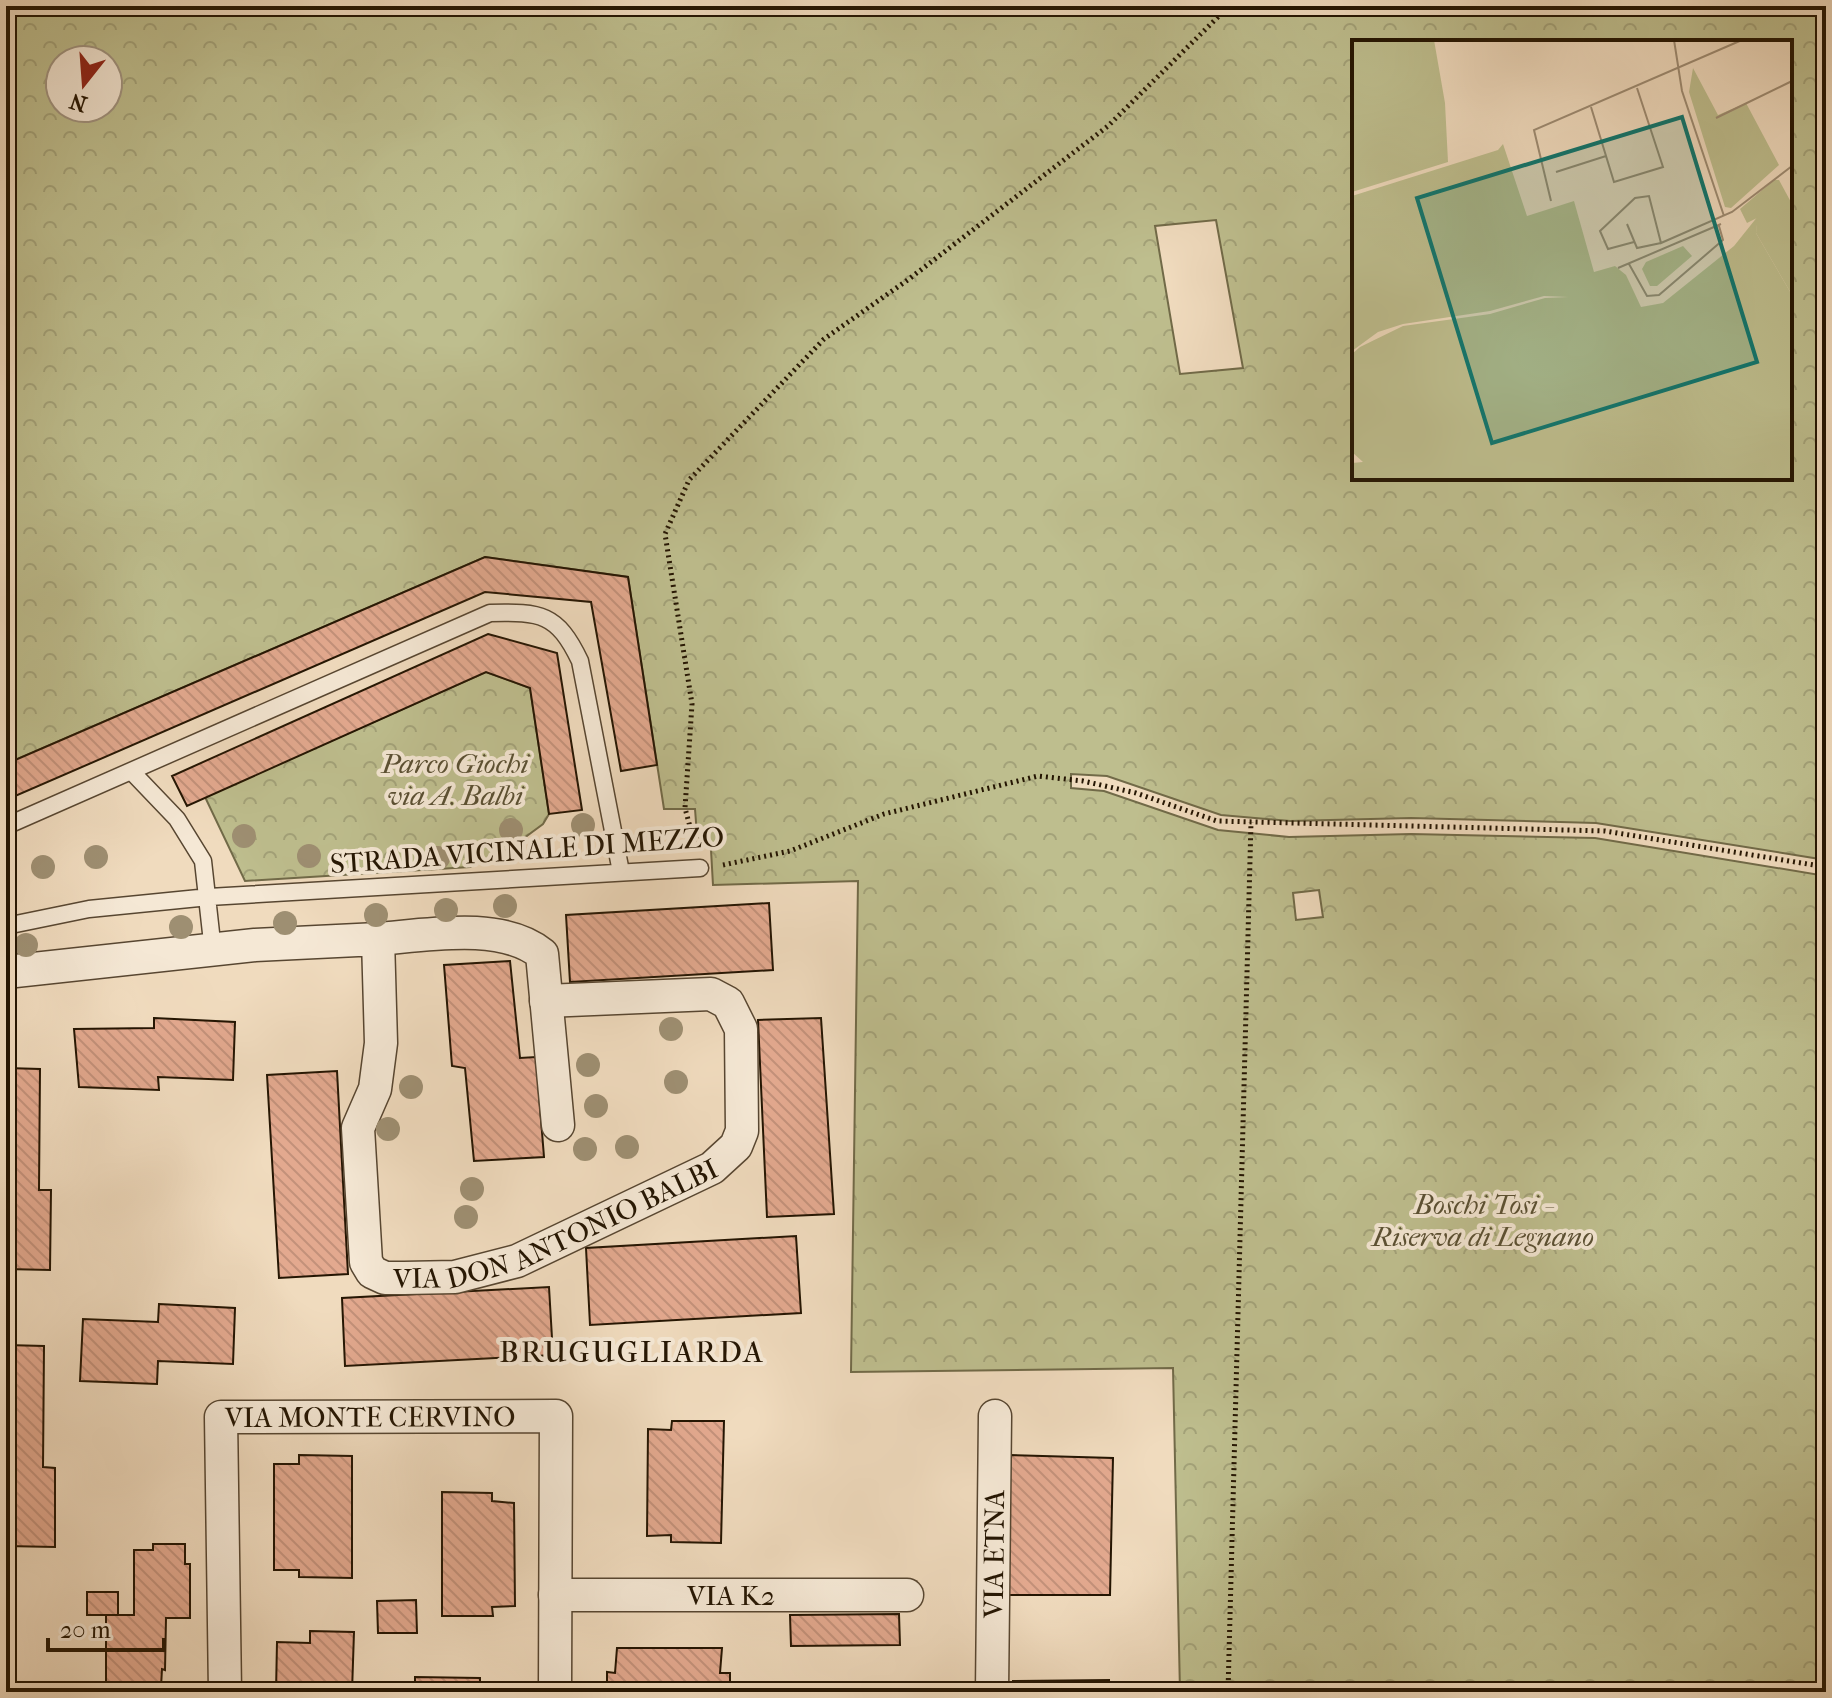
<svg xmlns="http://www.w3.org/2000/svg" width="1832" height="1698" font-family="'IM FELL French Canon',serif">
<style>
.forest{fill:url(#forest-crowns);stroke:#716a48;stroke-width:2;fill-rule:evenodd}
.building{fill:url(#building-back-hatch);stroke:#241502;stroke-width:2}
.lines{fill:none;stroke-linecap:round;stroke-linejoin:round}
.lane-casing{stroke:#574631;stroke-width:19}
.street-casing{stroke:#574631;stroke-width:35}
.path{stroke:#241502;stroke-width:5;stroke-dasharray:2 4;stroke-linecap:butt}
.lane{stroke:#f5e8d5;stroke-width:16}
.street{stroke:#f5e8d5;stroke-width:32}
.tree{fill:#9e8f72}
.labels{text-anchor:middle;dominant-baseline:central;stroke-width:8;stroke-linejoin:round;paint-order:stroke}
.park-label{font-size:28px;font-style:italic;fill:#5a5033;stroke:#f5e8d5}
.street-label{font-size:28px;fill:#241502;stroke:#f5e8d5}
.neighbourhood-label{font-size:30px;letter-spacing:2px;fill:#241502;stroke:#f5e8d5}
.inset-road{fill:none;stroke:#9e8c73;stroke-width:2}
.view{fill:#0f766e;fill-opacity:0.15;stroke:#0f766e;stroke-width:4}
.inset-edge{fill:none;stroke:#241502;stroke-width:4}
</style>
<defs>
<pattern id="forest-crowns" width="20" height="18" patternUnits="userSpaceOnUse" patternTransform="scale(2)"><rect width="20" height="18" fill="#bebe8e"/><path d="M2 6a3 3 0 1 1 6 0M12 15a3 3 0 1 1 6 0" fill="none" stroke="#a3a279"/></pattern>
<pattern id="building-back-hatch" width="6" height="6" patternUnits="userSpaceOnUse" patternTransform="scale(2)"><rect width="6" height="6" fill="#e3a98f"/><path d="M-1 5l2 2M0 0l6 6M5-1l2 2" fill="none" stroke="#c3917a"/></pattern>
</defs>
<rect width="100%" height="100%" fill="#f0dbbe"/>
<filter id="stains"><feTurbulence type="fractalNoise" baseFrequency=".0025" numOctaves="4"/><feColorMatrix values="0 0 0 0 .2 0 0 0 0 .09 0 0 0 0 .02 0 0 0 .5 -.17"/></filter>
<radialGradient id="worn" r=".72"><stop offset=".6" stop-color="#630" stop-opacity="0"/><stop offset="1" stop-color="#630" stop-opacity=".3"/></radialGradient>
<path class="forest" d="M6,6h1820v854l-230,-37 -185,-5 -121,3 -69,-6 -114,-39 -36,-2v14l33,3 114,39 71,7 122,-3 184,4 231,38v816h-646l-7,-324 -322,4 7,-491 -145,4 -2,-35 -14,-15 -2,-26h-31l-36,-232 -143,-20 -479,207zM1354,42h436v436h-436zM60,60h48v48h-48zM1216,220l27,148 -63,6 -25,-148zM1319,890l4,27 -27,3 -3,-27z
M486,672l44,16 19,126 -6,10 -31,23 -42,20 -225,14 -40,-84z"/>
<path class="building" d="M485,557l143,20 29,188 -36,6 -30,-169 -106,-10 -479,208v-36z
M488,634l69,19 25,157 -33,4 -19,-126 -44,-16 -299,134 -15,-30z
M769,903l4,67 -203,12 -4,-67z
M510,961l10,97 16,-1 8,100 -70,4 -9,-93 -13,-2 -8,-101z
M154,1018l81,4 -2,58 -75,-3 1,13 -80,-3 -5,-58 80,-1z
M821,1018l13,196 -67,3 -9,-197z
M6,1068l34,1 -1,121h12l-1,80 -44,-1z
M337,1071l11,203 -69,4 -12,-203z
M796,1236l5,77 -211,12 -4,-77z
M549,1287l4,68 -208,11 -3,-68z
M159,1304l76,4 -2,56 -75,-3 -1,23 -77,-3 3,-62 75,3z
M6,1345l38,1 -1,121 12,1v79l-49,-1z
M672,1421h52l-3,122 -50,-1v-7l-24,1 1,-107 23,1z
M299,1455l53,1v122l-53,-1v-7h-25v-106h25z
M1009,1455l104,3 -3,137h-101z
M442,1492l50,1v8l22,2 1,103 -23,1 1,9h-51z
M153,1544h32v20h5v54h-24l-1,52 -3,-1 -1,18h-30l-1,-5h-24v-67h28v-65h19z
M87,1592h31v23h-31z
M416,1600l1,33h-39l-1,-32z
M899,1614l1,31 -109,1 -1,-31z
M310,1631l44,1 -2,60h-76l1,-50 33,1z
M617,1648h105l-2,25h10v19h-123v-20l8,1z
M415,1677l65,1v14h-65z
M1109,1680v12h-96v-11z
M883,1686v6h-75v-5z"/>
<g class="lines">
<g class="lane-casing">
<path id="lane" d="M133,773l44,46 26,42 10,90
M6,826l484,-213c51,-1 67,0 90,48l41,211
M6,926l83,-17 120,-12 491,-29"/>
</g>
<g class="street-casing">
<g id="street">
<path d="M378,939c49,-4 124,-18 164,15l16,171"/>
<path id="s1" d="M6,972l249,-27 123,-6 3,104 -6,46 -17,39 8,134 6,10 13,6h19l51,-1 62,-16 195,-93 24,-22 6,-15 -1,-102 -13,-26 -17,-9 -165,7"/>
<path id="s2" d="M555,1595h352"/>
<path id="s3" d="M225,1692l-4,-275 335,-1 -1,276"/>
<path id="s4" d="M992,1692l3,-276"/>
</g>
</g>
<path class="path" d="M694,842l-9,-34 7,-104 -27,-170 24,-54 135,-141 85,-60 199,-153 121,-120
M723,865l67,-14 94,-37 154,-38 45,5 53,12 81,28 388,10 221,36
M1228,1692l23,-870"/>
<use href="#lane" class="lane"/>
<use href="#street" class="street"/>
</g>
<g class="tree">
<circle cx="583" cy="825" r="12"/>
<circle cx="511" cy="830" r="12"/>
<circle cx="244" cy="836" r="12"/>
<circle cx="309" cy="856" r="12"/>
<circle cx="96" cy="857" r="12"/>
<circle cx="438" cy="858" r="12"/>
<circle cx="43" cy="867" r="12"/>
<circle cx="505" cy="906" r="12"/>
<circle cx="446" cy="910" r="12"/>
<circle cx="376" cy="915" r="12"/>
<circle cx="285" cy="923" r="12"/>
<circle cx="181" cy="927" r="12"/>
<circle cx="26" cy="945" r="12"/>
<circle cx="671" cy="1029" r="12"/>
<circle cx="588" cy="1065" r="12"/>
<circle cx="676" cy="1082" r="12"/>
<circle cx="411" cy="1087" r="12"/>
<circle cx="596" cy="1106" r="12"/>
<circle cx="388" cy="1129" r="12"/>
<circle cx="627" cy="1147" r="12"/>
<circle cx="585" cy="1149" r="12"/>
<circle cx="472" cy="1189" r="12"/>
<circle cx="466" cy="1217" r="12"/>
</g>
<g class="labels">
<g class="park-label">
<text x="455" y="763">Parco Giochi<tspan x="455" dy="32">via A. Balbi</tspan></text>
<text x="1483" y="1204">Boschi Tosi -<tspan x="1483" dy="32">Riserva di Legnano</tspan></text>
</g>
<g class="street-label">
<text transform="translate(527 850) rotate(-4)">STRADA VICINALE DI MEZZO</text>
<text stroke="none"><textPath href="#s1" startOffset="908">VIA DON ANTONIO BALBI</textPath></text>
<text stroke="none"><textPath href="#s3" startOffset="424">VIA MONTE CERVINO</textPath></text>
<text stroke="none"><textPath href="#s4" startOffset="138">VIA ETNA</textPath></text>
<text stroke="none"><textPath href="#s2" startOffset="176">VIA K2</textPath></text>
</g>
<g class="neighbourhood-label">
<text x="632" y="1352">BRUGUGLIARDA</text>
</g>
</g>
<g transform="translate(1352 40)">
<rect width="440" height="440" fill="#f0dbbe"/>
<path d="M422,140h5l13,24v91l-36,-62 1,-15 -10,5 -7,-14z" fill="#bebe8e"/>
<path d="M0,0h82l11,63 3,59 -96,30zM341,28l25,47 28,-12 33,62 -48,43 -6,-1 -36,-115zM151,104l24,72 47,-15 20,71 21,-6 11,9 15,32 22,-4 71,-57 24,-30 -2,17 36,62v185h-440v-17l11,-1 -11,-10v-98l8,-7 43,-21 87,-12 55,-16 23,-1 -24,-1 -54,15 -87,13 -25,8 -26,19v-155l146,-46zM331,206l9,10 -35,30h-7l-8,-17 4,-7z" fill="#bebe8e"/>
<path class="inset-road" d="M322,0l8,51 42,125M239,67l23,75 49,-15 -26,-79M364,78l76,-37M204,132l50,-16M199,161l-17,-71 208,-90M275,184l10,24 24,-5M282,202l-26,7 -8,-18 35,-33 14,-2 12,47 71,-31 60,-46M277,224l18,32 12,-1 64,-55 -4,-14M266,228l103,-44"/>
<path class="view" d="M330,77l75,245 -265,81 -75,-245z"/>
<rect width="440" height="440" class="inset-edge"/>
</g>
<rect width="1832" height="1698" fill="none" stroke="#f0dbbe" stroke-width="32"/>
<rect x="8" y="8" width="1816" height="1682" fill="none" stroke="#241502" stroke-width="4"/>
<rect x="16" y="16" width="1800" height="1666" fill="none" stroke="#241502" stroke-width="2"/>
<g transform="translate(84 84) rotate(197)"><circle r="38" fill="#f5e8d5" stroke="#a19481" stroke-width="2"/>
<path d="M0-6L14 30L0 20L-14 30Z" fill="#8f2418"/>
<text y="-12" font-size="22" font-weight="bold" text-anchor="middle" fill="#241502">N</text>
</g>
<path d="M48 1638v12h116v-12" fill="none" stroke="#241502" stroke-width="4"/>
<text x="60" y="1638" font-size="24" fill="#241502" stroke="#f5e8d5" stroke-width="6" paint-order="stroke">20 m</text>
<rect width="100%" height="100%" filter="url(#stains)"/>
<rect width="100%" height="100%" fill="url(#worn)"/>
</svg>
